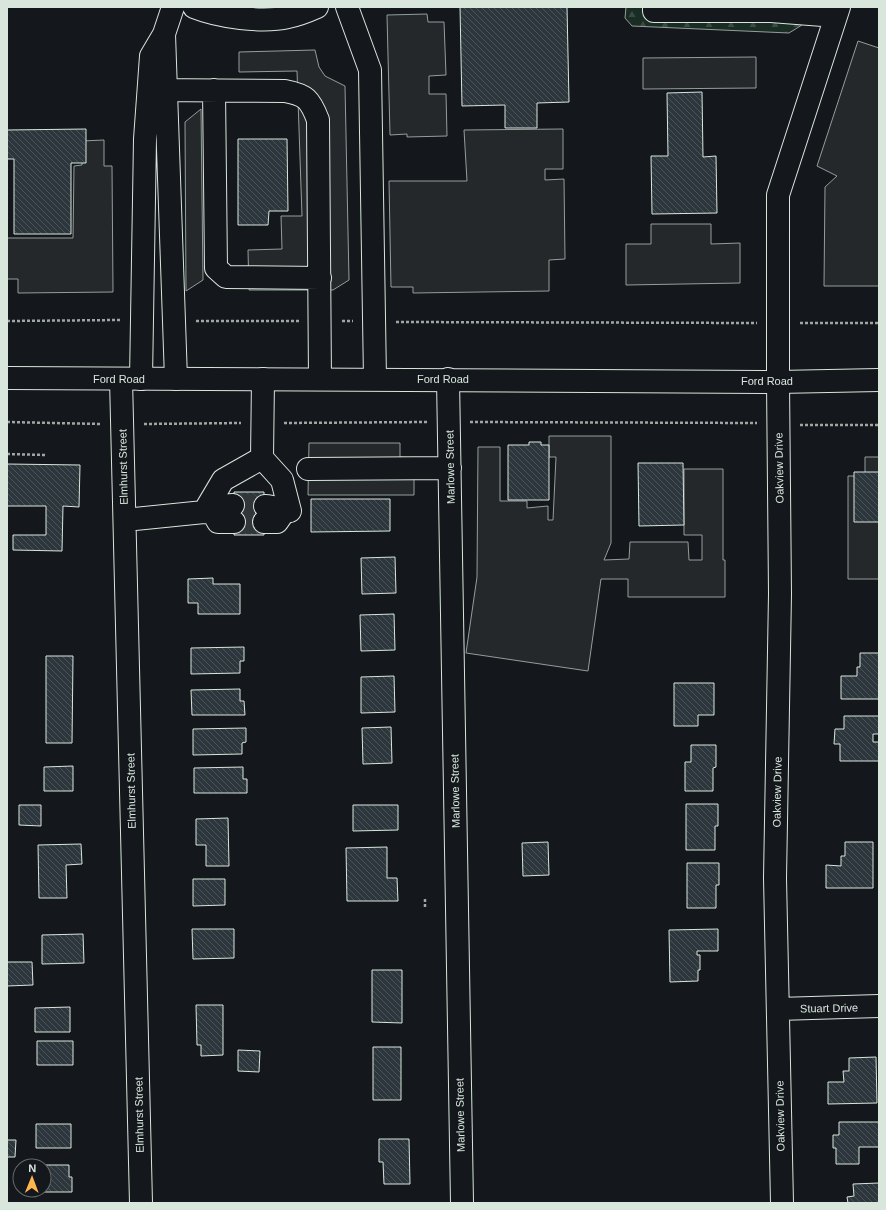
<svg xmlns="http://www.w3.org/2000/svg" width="886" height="1210" font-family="Helvetica,sans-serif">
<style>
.forest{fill:url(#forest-firs);stroke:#939e99}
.parking{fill:#24282b;stroke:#939e99}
.building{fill:url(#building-back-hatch);stroke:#d8e6dc;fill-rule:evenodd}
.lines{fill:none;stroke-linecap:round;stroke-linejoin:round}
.minor-tunnel{stroke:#313739;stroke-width:22;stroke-dasharray:22 11;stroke-linecap:butt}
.minor-casing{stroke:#d8e6dc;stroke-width:24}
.major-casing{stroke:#d8e6dc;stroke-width:24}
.path{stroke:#9da8a2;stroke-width:2.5;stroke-dasharray:3 2;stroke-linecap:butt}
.minor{stroke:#14181c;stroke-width:22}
.major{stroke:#14181c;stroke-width:22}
.labels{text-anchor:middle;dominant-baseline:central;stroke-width:3;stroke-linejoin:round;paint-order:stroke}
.street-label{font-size:11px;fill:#d8e6dc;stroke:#14181c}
</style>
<defs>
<pattern id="forest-firs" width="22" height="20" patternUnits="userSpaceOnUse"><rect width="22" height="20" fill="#1a2d24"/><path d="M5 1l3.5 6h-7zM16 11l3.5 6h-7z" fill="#3b4b43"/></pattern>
<pattern id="building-back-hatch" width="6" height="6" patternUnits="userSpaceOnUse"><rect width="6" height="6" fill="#2c363c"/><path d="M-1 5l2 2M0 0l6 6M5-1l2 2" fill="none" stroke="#4a5358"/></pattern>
</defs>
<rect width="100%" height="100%" fill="#14181c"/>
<path class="forest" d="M626,7h179l-3,18 -13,8 -157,-7 -7,-8z"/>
<path class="parking" d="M427,14l1,8h16l2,53 -17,1v18h17l1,42 -40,1v-3l-17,1 -3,-120z
M858,41l21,7v238h-55l1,-99 12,-11 -20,-10z
M315,50l4,17 6,9 20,10 4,194 -16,10h-84l-1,-40 34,-1 -1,-33h21l-5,-145 -58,1v-20z
M756,57v31l-113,1v-31z
M201,109l2,171 -17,11 -1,-169z
M563,129v40h-18v11l19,-1 1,80 -16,1v31l-136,2v-6h-22l-2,-106h78l-3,-51z
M104,140v26h8l1,126 -95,1v-14h-11v-41h66l1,-72 8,-1v-24z
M651,224h60v20l29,-1v40l-114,2v-41h25z
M549,436h62v107l-7,17 25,-1 1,-17h58l1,18h13v-25h-18v-66h39v91h2v37h-97v-18h-27l-13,92 -122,-18 11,-76 1,-130h22v54h27v7l21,-2v14h5l3,-63h-7z
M309,443h91v14l14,1v37h-106z
M865,457h14v122h-31v-103h17z"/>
<path class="building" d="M460,7h107l2,95 -32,1v25h-32v-23l-43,1z
M702,92l1,65 13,-1 1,57 -65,1 -1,-58h17l-1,-63z
M86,129v34h-15v71h-57v-75h-7v-29z
M238,139h49l1,72h-19l-1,14h-30z
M529,442h12v3h8v55h-41v-55h21z
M638,463h45l1,62 -45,1z
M7,464l73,1 -1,42 -16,-1 -1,45 -49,-1v-15h33v-29h-39z
M854,472h25v50h-25z
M234,492h30v43h-30z
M311,499h79v32l-79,1z
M395,557l1,36 -34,1 -1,-36z
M213,578v6h27v30h-42v-11h-10v-24z
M394,614l1,36 -34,1 -1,-36z
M244,647v14h-4v12l-49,1v-26z
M860,653h19v46h-38v-23h16v-9h3z
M46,656h27l-1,87h-26z
M394,676l1,36 -34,1v-36z
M674,683h40v32h-16v11h-24z
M240,689v12h4l1,14h-53l-1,-25z
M844,716h35v18h-6v8h6v19h-39v-17h-6l1,-15h9z
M391,727l1,36 -29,1 -1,-36z
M246,728v14l-4,1v11l-49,1v-26z
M691,745h25v22l-3,1v23h-28v-29h6z
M73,766v25h-29v-24z
M243,767v12h4v14h-53v-25z
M686,804h32v22h-3v24h-29z
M19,805h22v21l-22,-1z
M353,805h45v25l-45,1z
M228,818l1,48h-23v-21h-10v-26z
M548,842l1,33 -26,1 -1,-33z
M845,842h28v46h-47v-23l15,1v-10h4z
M81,844l1,20 -16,1 1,33h-28l-1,-53z
M387,847v31h10l1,23h-51l-1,-53z
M687,863h32v22h-3v23h-29z
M193,879h32v26l-32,1z
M192,929h42v29l-41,1z
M718,929v22h-21v4h3v15h-2v11l-28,1 -1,-52z
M83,934l1,29 -42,1v-29z
M7,962h25l1,23 -26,1z
M372,970h30v53l-30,-1z
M196,1005h27v50l-22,1v-11h-4z
M70,1007v25h-35v-24z
M37,1041h36v24h-36z
M373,1047h28v53h-28z
M238,1050l22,1 -1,21 -21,-1z
M876,1057l1,46 -49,1v-22h16l-1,-11h6v-13z
M839,1122h40v25h-20v17h-23v-16h-3v-13h6z
M36,1124h35v24h-35z
M379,1139h30l1,45h-26l-1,-22h-4z
M7,1140h9l-1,17h-8z
M20,1165h49v12h3v15h-52zM20,1166h24v24h-24z
M879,1183v20h-31l-1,-6 7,-1 -1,-12z"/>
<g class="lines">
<path class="minor-tunnel" d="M233,505l32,1
M234,522h30"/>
<g class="minor-casing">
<path id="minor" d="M194,7c25,10 68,16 94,10 10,-2 20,-6 29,-10
M347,7l23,63 5,309
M654,7v4h117l65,5
M164,34l9,-27
M152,90l133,1c21,4 25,8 33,29l2,259
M214,90l2,178 10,9 94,1
M121,379l20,824
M141,379l4,-240 6,-83 13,-22 12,345
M263,379l-1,79 20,22 8,31c-9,1 -13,-5 -25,-5
M448,379l14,824
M308,469l142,-1
M204,512l19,-32 39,-22
M213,513l5,9h16
M125,520l79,-8 9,1 7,-7 13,-1
M264,522h13l7,-10
M778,1009l101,-3
M782,1203l-7,-325 5,-284 -2,-212v-187l61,-188"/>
</g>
<g class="major-casing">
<path id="major" d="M7,378l771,4 101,-2"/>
</g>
<path class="path" d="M7,321l114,-1
M196,321h103
M342,321h11
M396,322l361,1
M800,323h79
M7,422l94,2
M470,422l287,1
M284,423l143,-1
M144,424l97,-1
M800,425h79
M7,454l39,1
M425,899v10"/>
<use href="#minor" class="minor"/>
<use href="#major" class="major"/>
</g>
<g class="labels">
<g class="street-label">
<text x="119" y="379">Ford Road</text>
<text x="443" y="379">Ford Road</text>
<text x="767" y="381">Ford Road</text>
<text transform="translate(123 467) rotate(-91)">Elmhurst Street</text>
<text transform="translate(450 467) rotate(-91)">Marlowe Street</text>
<text transform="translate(779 468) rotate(-91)">Oakview Drive</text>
<text transform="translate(131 791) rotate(-91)">Elmhurst Street</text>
<text transform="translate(455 791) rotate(-91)">Marlowe Street</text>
<text transform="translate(777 792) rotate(-89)">Oakview Drive</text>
<text transform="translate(829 1008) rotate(-1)">Stuart Drive</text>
<text transform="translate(139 1115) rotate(-91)">Elmhurst Street</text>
<text transform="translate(460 1115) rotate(-91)">Marlowe Street</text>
<text transform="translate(780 1116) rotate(-91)">Oakview Drive</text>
</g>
</g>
<rect width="886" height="1210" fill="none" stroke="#d8e6dc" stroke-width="16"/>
<g transform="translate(32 1178) rotate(1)"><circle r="19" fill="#14181c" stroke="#626a69"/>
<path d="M0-3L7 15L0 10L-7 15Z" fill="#ffb74d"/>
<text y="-6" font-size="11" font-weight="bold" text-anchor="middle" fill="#d8e6dc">N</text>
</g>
</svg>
